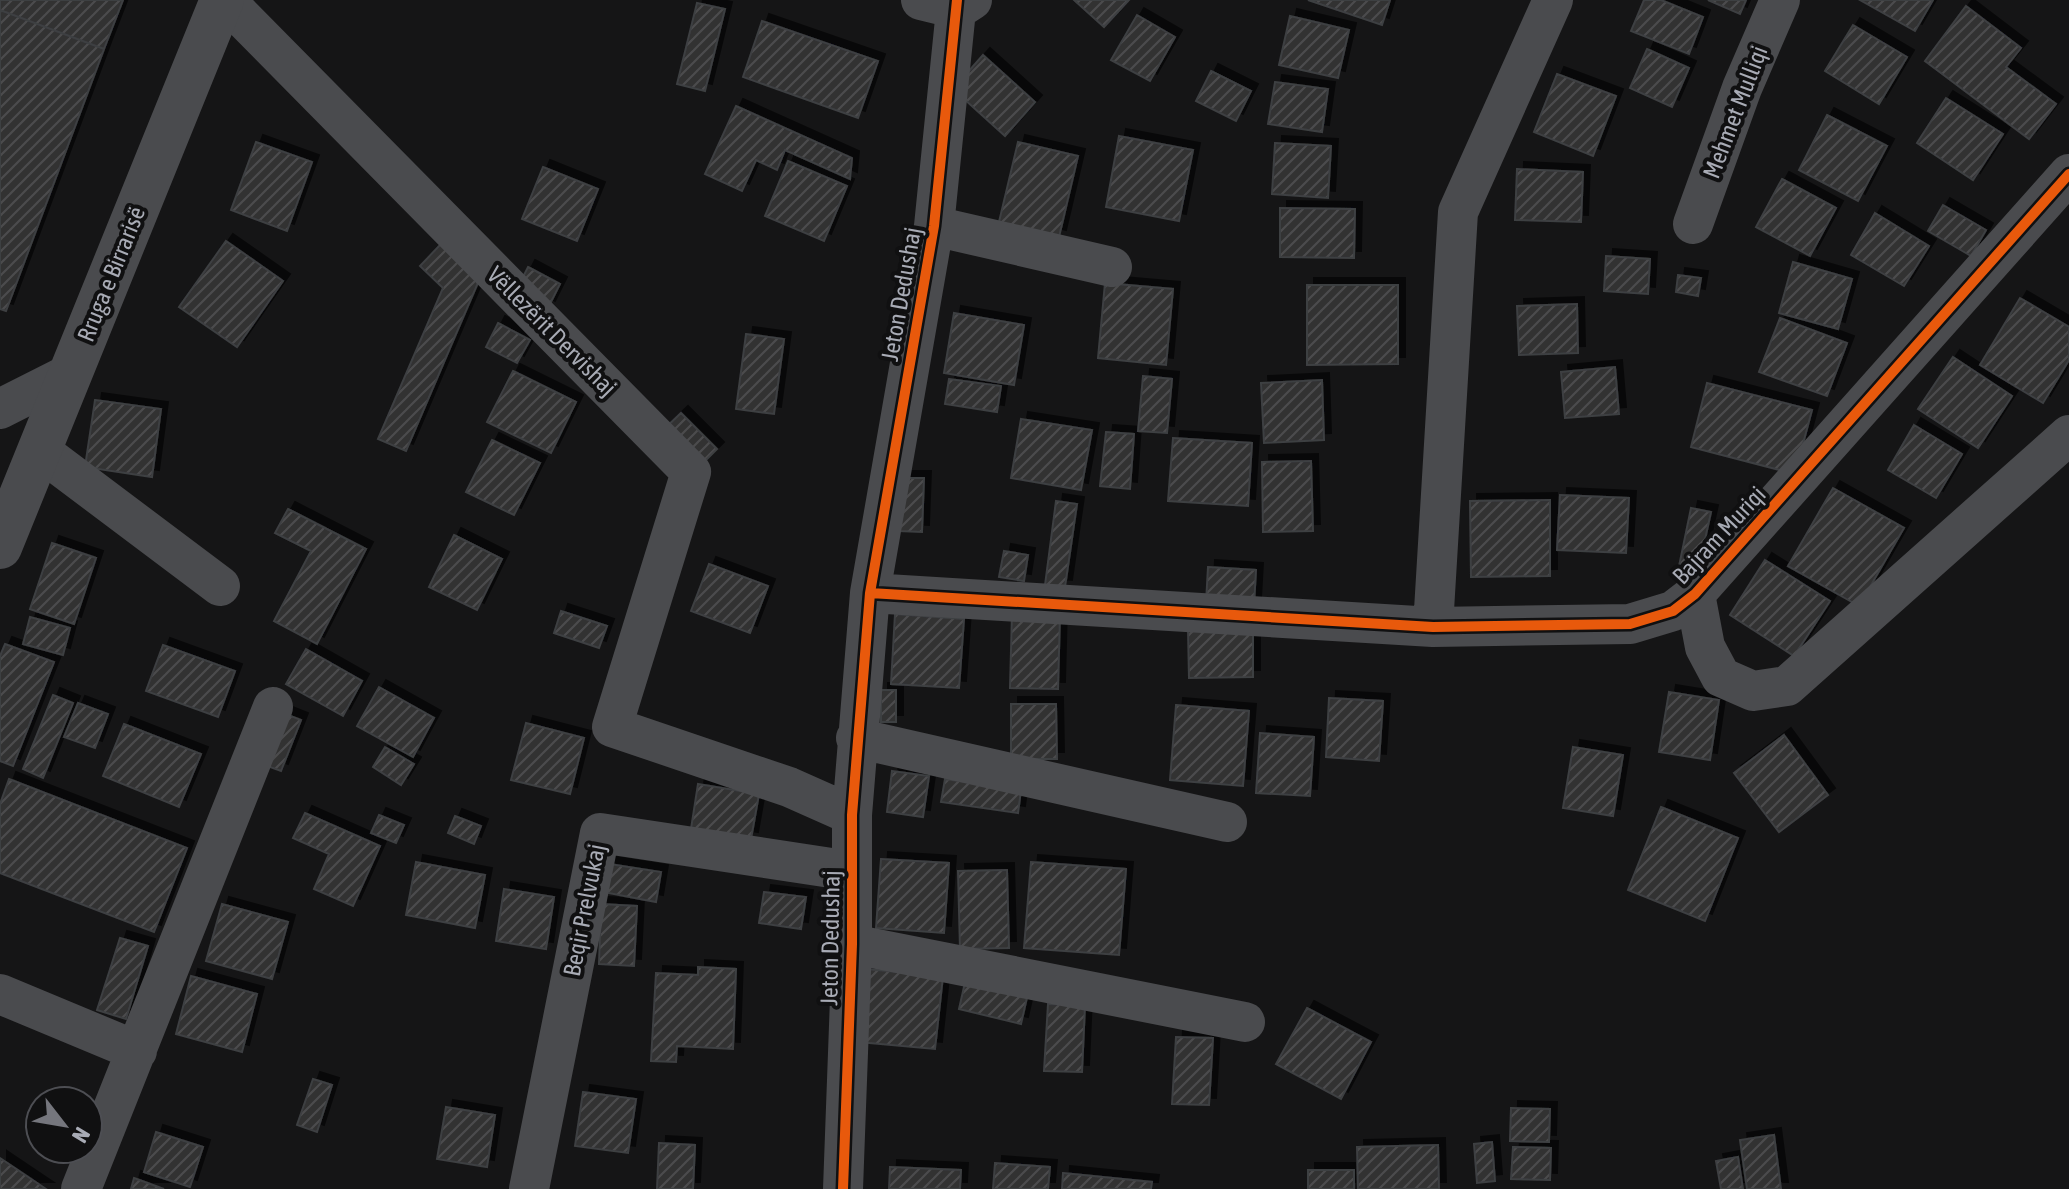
<svg xmlns="http://www.w3.org/2000/svg" width="2069" height="1189" font-family="'Asap Condensed',sans-serif">
<style>
.building{fill:url(#building-hatch);stroke:#3e3f42;stroke-width:2;filter:url(#shadow)}
.lines{fill:none;stroke-linecap:round;stroke-linejoin:round}
.minor{stroke:#4a4b4e;stroke-width:40}
.tertiary{stroke:#4a4b4e;stroke-width:44}
.cycleway-casing{stroke:#101011;stroke-width:15}
.cycleway{stroke:#e8590c;stroke-width:10}
.labels{text-anchor:middle;dominant-baseline:central;stroke-width:8;stroke-linejoin:round;paint-order:stroke}
.street-label{font-size:24px;fill:#a8abb5;stroke:#101011}
</style>
<defs>
<pattern id="building-hatch" width="6" height="6" patternUnits="userSpaceOnUse" patternTransform="scale(2)"><rect width="6" height="6" fill="#313133"/><path d="M-1 1l2-2M0 6l6-6M5 7l2-2" fill="none" stroke="#4c4c4e"/></pattern>
<filter id="shadow"><feDropShadow dx="7" dy="-7" stdDeviation="0" flood-color="#0009"/></filter>
</defs>
<rect width="100%" height="100%" fill="#151516"/>
<path class="building" d="M0,0h123l-19,49 -104,-39z
M1074,0h55l-25,27z
M1308,0h82l-8,25z
M1644,0h17l42,17 -14,37 -58,-23z
M1708,0h38l-6,14z
M1860,0h73l-18,31z
M697,3l28,6 -20,82 -28,-7z
M1966,6l55,42 -15,19 50,37 -27,35 -104,-78z
M0,10l104,39 -98,262 -6,-2z
M1137,15l38,22 -25,44 -39,-21z
M1290,16l59,14 -11,48 -59,-13z
M762,21l116,40 -20,57 -115,-41z
M1853,25l54,32 -28,47 -54,-33z
M1647,49l42,19 -17,39 -42,-19z
M983,55l52,47 -30,34 -52,-47z
M1211,71l40,20 -15,30 -40,-20z
M1557,74l59,22 -23,60 -59,-24z
M1275,82l53,7 -6,43 -54,-8z
M1946,98l57,36 -30,46 -56,-37z
M736,106l116,52 -2,21 -65,-29 -8,20 -21,-10 -14,31 -37,-17z
M1827,115l60,31 -29,55 -59,-31z
M1119,136l74,14 -14,71 -73,-14z
M256,142l56,20 -25,69 -56,-21z
M1018,142l60,14 -19,81 -60,-15z
M1275,143l56,3 -3,52 -56,-4z
M788,161l59,25 -23,55 -59,-25z
M543,167l55,22 -21,52 -55,-22z
M1517,169l66,3 -2,50 -66,-2z
M1782,179l54,29 -26,48 -54,-29z
M1943,205l43,25 -15,26 -43,-25z
M1280,208l75,1 -1,49 -74,-1z
M1875,213l54,33 -25,40 -53,-31z
M226,241l57,40 -46,66 -58,-40z
M442,243l38,35 -74,173 -28,-12 65,-151 -23,-22z
M1606,256l44,3 -2,35 -44,-3z
M1793,262l59,17 -14,50 -59,-16z
M528,267l32,17 -12,24 -32,-17z
M1678,275l23,3 -3,18 -22,-4z
M1105,283l68,6 -7,76 -68,-7z
M1307,285h91v79l-91,1z
M2020,298l49,29v33l-26,43 -63,-38z
M1577,304l1,49 -59,2 -2,-49z
M954,313l70,12 -10,60 -70,-12z
M1780,318l67,25 -20,53 -68,-24z
M498,323l32,17 -13,23 -31,-16z
M746,334l38,5 -10,75 -38,-5z
M1953,357l59,39 -34,52 -60,-39z
M1615,367l4,47 -54,4 -4,-46z
M513,371l63,31 -25,51 -64,-31z
M1143,376l29,3 -5,54 -29,-2z
M949,379l52,7 -4,26 -52,-8z
M1322,380l2,60 -60,3 -3,-60z
M1707,383l105,27 -17,64 -104,-27z
M95,400l66,9 -9,68 -67,-10z
M681,413l36,36 -20,20 -37,-36z
M1021,419l71,11 -11,60 -70,-12z
M1914,425l48,29 -26,44 -48,-28z
M1106,432l28,2 -4,55 -30,-3z
M1173,438l79,5 -4,63 -80,-5z
M492,440l48,23 -26,52 -48,-23z
M1311,461l2,70 -50,1 -1,-70z
M901,478h23l-2,54 -23,-1z
M1833,488l71,40 -45,78 -71,-40z
M1560,495l69,3 -3,55 -69,-3z
M1550,500v76l-79,1 -1,-76z
M1056,501l21,3 -12,83 -20,-2z
M1691,508l20,4 -15,69 -19,-5z
M288,509l78,40 -49,95 -43,-23 37,-70 -36,-18z
M454,535l48,24 -25,51 -48,-23z
M52,543l44,15 -22,66 -44,-15z
M1004,551l24,4 -4,26 -25,-4z
M1765,560l65,41 -36,55 -64,-41z
M709,564l59,22 -18,47 -59,-22z
M1208,567l48,3 -2,35 -48,-2z
M561,611l46,15 -8,22 -45,-15z
M895,614l69,5 -5,69 -68,-4z
M1012,614h48l-2,75 -48,-1z
M30,617l40,11 -7,27 -40,-11z
M1253,628v49l-64,1 -1,-49z
M5,644l49,18 -41,104 -13,-5v-105z
M163,645l72,26 -17,46 -72,-26z
M306,649l56,32 -19,35 -57,-32z
M379,687l55,31 -21,39 -56,-31z
M881,690h15v32h-15z
M1669,692l50,8 -9,60 -51,-8z
M53,695l20,8 -30,75 -20,-9z
M1329,698l54,3 -4,60 -53,-4z
M78,703l30,11 -13,34 -31,-11z
M1011,704h45l1,55h-46z
M1176,705l73,6 -6,75 -73,-6z
M278,711l23,9 -20,51 -22,-8z
M526,723l58,15 -14,56 -59,-14z
M124,724l77,30 -22,53 -76,-31z
M1260,733l54,4 -4,59 -54,-3z
M1784,735l44,60 -49,37 -45,-59z
M385,747l29,17 -13,21 -28,-18z
M1573,747l50,8 -10,61 -50,-8z
M892,771l37,5 -6,41 -36,-5z
M9,779l178,69 -33,84 -154,-59v-69z
M945,779l76,11 -3,23 -77,-11z
M698,784l61,10 -8,45 -60,-10z
M1661,807l77,31 -33,83 -77,-31z
M305,813l75,33 -27,60 -39,-17 15,-35 -36,-16z
M379,815l25,10 -8,18 -25,-10z
M455,816l26,10 -7,18 -26,-11z
M881,859l68,4 -5,70 -68,-5z
M416,862l69,13 -10,53 -69,-13z
M1031,862l95,7 -7,86 -95,-7z
M603,863l58,9 -5,30 -58,-11z
M1007,870l2,78 -49,1 -2,-78z
M504,889l50,8 -8,52 -50,-8z
M764,892l42,5 -5,32 -42,-6z
M222,904l66,18 -16,57 -66,-18z
M601,904l36,2 -3,60 -35,-2z
M120,938l28,8 -22,73 -29,-9z
M698,967l38,2 -3,80 -56,-3 -1,16 -25,-1 5,-88 42,2z
M866,969l77,7 -8,73 -76,-7z
M191,976l66,18 -15,58 -66,-18z
M966,978l62,15 -7,31 -62,-15z
M1048,1004l37,1 -3,67 -38,-1z
M1307,1008l64,34 -30,57 -65,-35z
M1176,1037l37,1 -4,67 -37,-1z
M313,1079l19,6 -15,47 -20,-7z
M583,1092l53,7 -8,54 -53,-7z
M446,1107l49,8 -8,52 -50,-8z
M1511,1108l39,1 -1,33 -39,-1z
M156,1132l47,15 -13,40 -46,-15z
M1774,1135l7,54h-34l-7,-49z
M1492,1142l3,39 -18,2 -3,-39z
M659,1143l36,2 -2,44h-36z
M1438,1145l1,44h-81l-1,-42z
M1513,1147l38,1 -1,32 -39,-1z
M1738,1157l5,32h-22l-5,-28z
M0,1158l46,31h-46z
M995,1163l55,4 -2,22h-55z
M890,1167l71,3 -1,19h-71z
M1308,1170h46v19h-46z
M1063,1173l89,9 -1,7h-89z
M134,1178l30,11h-33z"/>
<g class="lines">
<path class="minor" d="M225,0l466,472 -79,255 177,60 63,28
M921,0l37,9 14,-9
M1693,224l49,-136 38,-88
M934,226l178,41
M0,409l71,-36
M39,450l181,136
M870,593l563,34 197,-3 43,-13 22,-17 374,-420
M1695,594l10,53 16,30 32,14 34,-5 282,-251
M1433,627l25,-415 95,-212
M856,738l371,84
M852,944l393,78
M0,994l137,57
M81,1189l192,-482
M529,1189l71,-356 251,38
M843,1189l9,-245v-129l18,-222 64,-367 23,-226"/>
<path class="tertiary" d="M0,547l222,-547"/>
<g class="cycleway-casing">
<path id="cycleway" d="M870,593l563,34 197,-3 43,-13 22,-17 374,-420
M843,1189l9,-245v-129l18,-222 64,-367 23,-226"/>
</g>
<use href="#cycleway" class="cycleway"/>
</g>
<g class="labels">
<g class="street-label">
<text transform="translate(1735 112) rotate(-69)">Mehmet Mulliqi</text>
<text transform="translate(111 274) rotate(-68)">Rruga e Birrarisë</text>
<text transform="translate(901 294) rotate(-80)">Jeton Dedushaj</text>
<text transform="translate(552 331) rotate(45)">Vëllezërit Dervishaj</text>
<text transform="translate(1719 535) rotate(-47)">Bajram Muriqi</text>
<text transform="translate(584 910) rotate(-79)">Beqir Prelvukaj</text>
<text transform="translate(830 938) rotate(-89)">Jeton Dedushaj</text>
</g>
</g>
<g transform="translate(64 1125) rotate(121)"><circle r="38" fill="#101011" stroke="#4d4e53" stroke-width="2"/>
<path d="M0-6L14 30L0 20L-14 30Z" fill="#75767d"/>
<text y="-12" font-size="22" font-weight="bold" text-anchor="middle" fill="#a8abb5">N</text>
</g>
</svg>
